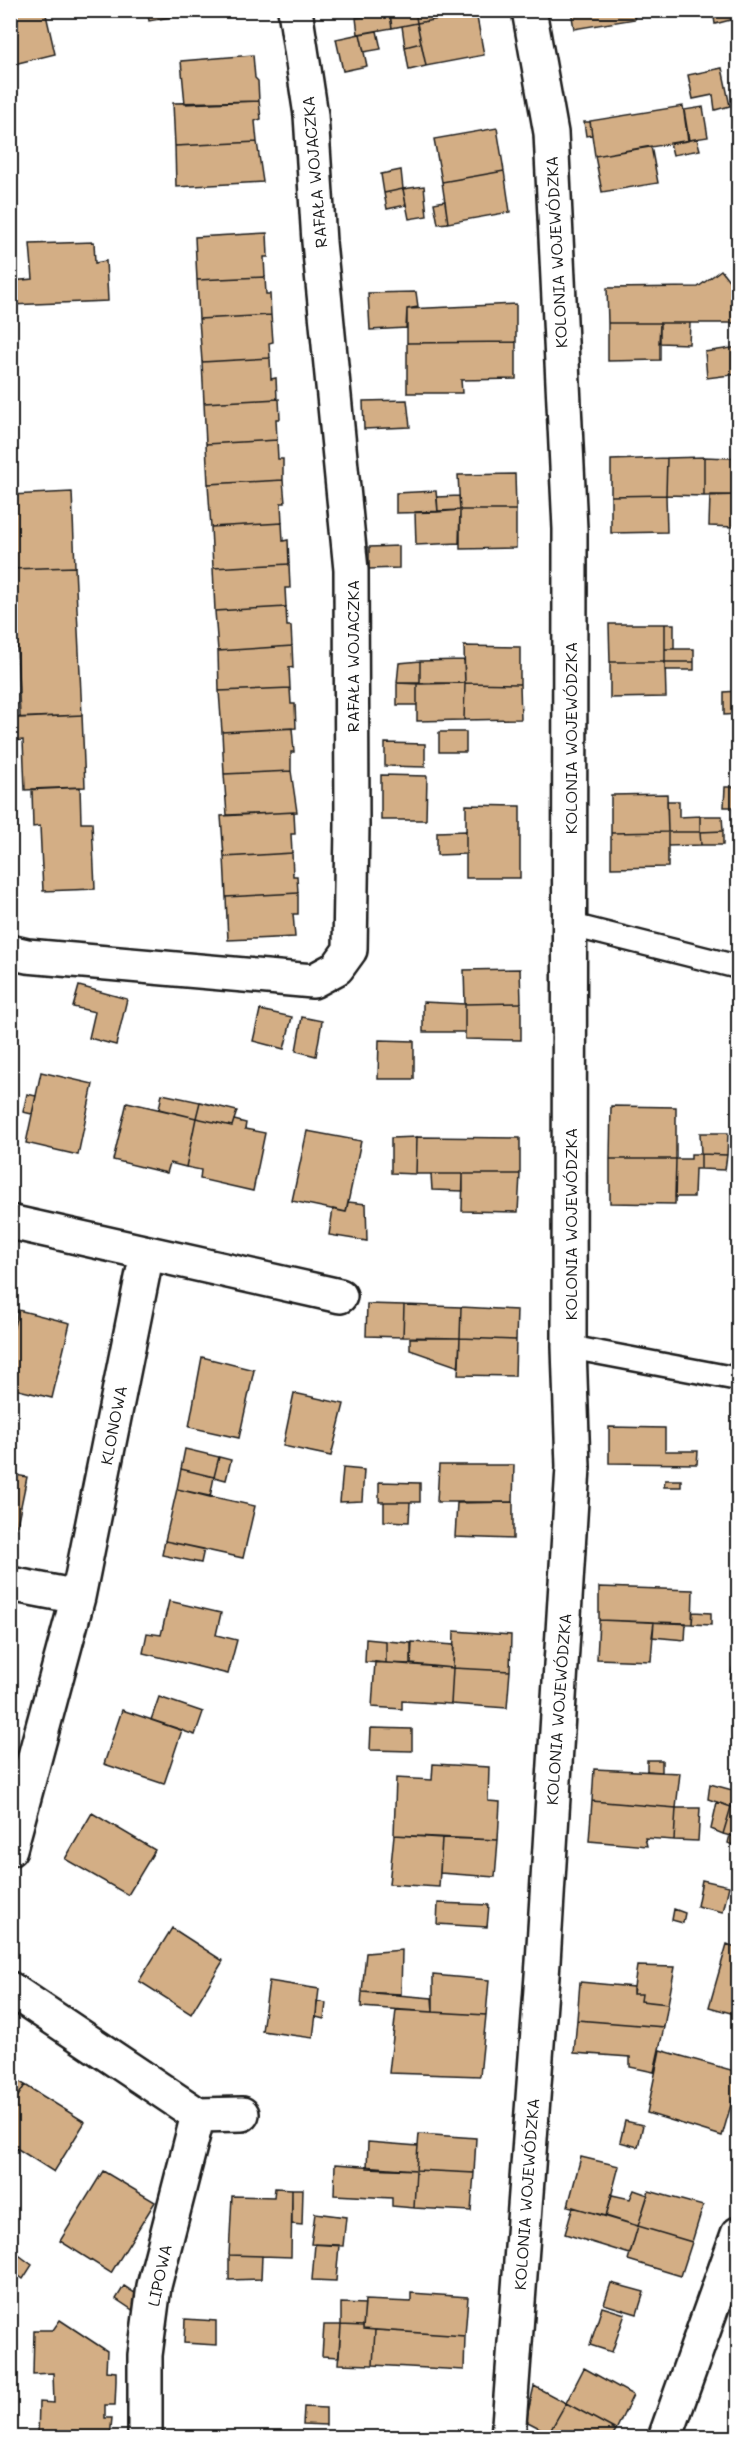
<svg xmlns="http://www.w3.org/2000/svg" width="749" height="2448" font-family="Mali,sans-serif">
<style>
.building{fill:#d3ae85;stroke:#1c1c1c;stroke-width:1.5}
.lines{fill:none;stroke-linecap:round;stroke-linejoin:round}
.lane-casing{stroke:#1c1c1c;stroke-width:27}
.street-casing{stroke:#1c1c1c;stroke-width:38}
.lane{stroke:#fff;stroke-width:22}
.street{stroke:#fff;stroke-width:33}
.labels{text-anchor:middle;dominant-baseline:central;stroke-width:4.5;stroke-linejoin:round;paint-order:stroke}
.street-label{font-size:16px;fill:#1c1c1c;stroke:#fff}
</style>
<rect width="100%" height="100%" fill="#fff"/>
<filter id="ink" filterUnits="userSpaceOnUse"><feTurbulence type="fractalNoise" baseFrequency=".0167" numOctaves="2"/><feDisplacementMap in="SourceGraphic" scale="12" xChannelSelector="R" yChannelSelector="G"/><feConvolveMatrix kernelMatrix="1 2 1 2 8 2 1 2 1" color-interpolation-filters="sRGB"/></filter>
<g filter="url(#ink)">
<path class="building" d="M32,10h13l10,44 -45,11v-50z
M147,10h62l-60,11z
M389,10h26l2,13 -25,5z
M415,10h61v2l-59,11z
M571,10h62l2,9 -61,10z
M713,10h25v8l-23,6z
M476,12l8,43 -58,11 -9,-43z
M390,13l2,15 -34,6 -2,-16z
M417,23l4,20 -16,4 -3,-21z
M377,31l4,18 -17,3 -4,-18z
M360,34l7,32 -24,5 -7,-32z
M421,43l5,23 -17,4 -4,-23z
M253,55l2,23 3,3 1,20 -74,3 -4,-43z
M722,68l8,38 -15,4 -2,-15 -20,4 -5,-24z
M259,101l2,18 -6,2 2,21 -82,4 -2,-43z
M683,106l5,35 -93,15 -5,-35z
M703,107l5,30 -19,3 -5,-30z
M584,122h6l2,13 -6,1z
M497,128l7,43 -62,11 -8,-43z
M697,139l3,11 -27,5 -3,-12z
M257,142l6,40 -87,5 -1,-41z
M651,146l7,37 -56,9 -7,-36z
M401,170l2,19 -19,4 -3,-19z
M504,171l6,41 -62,11 -6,-41z
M424,186l3,30 -18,3 -6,-30z
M403,189l3,16 -19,4 -3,-16z
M445,201l3,22 -10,1 -4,-21z
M267,233l1,24h-4l1,20 -68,3 -2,-43z
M94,242l1,21 11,-2 2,40 -98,4v-24l23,-2 -3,-35z
M721,270l13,17 1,36h-127l-1,-35 91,-1z
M265,277l1,17h4l1,21 -72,4 -2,-39z
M416,292l2,15 -11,2 -1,19 -36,2 -2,-37z
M516,304v38l-109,1v-34z
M271,315l2,27 -4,1 1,15 -68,4 -3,-43z
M608,323h52v37l-52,1z
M660,323h30l-1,21 -30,-1z
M516,342v37l-55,1 1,13h-55v-50z
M738,347v27l-31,4 -2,-26z
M270,358l1,21 5,-1 1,21 -73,4 -2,-41z
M279,399l1,20h-4l1,21 -71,4 -2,-41z
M407,400l3,27 -46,2 -1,-28z
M277,440l1,19h5v21l-75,4 -2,-40z
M738,453v42l-34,1v-39l27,1z
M704,457v39l-38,-1 1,-37z
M667,458l-1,37 -55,1v-36z
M515,474l1,36h-56l-2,-35z
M283,480l2,23h-4l1,20 -71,4 -3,-43z
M436,491l2,21 -42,1v-20z
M72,492l3,75 -65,2v-74z
M666,495l1,37 -56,1v-37z
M710,495h25v32l-26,-1z
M459,496l1,14 -22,2 -1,-15z
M460,510h56v38l-56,1z
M460,510l-1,33 -43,2 -1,-33z
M282,523l1,18 5,-1 1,24 -76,4 -2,-41z
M399,546v22l-30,1v-22z
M289,564l1,24h-5l1,19 -71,4 -2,-43z
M75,567l7,148 -62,3 -4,-96h-6v-53z
M286,607l1,19h4l1,20 -74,5 -3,-40z
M609,624h56v38h-55z
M665,624h9v25h-9z
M292,646l1,22 -4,-1 1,21 -71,3 -1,-40z
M464,646l56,1v37l-55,-1z
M665,649h29v13h-29z
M464,660l1,23 -45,1v-23z
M420,661v23l-23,-1 2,-20z
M610,662h55l1,35 -56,1z
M665,662h29v8h-29z
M397,683h20v22h-20z
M417,683h48l-1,37 -47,1z
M465,683l55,1 1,35 -57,1z
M290,688l1,16h4l1,24 -74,4 -3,-41z
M738,691v23l-14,1v-23z
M82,715l3,72 -60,3 -2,-50 -12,1 -1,-23z
M292,728l2,24h-3v19l-67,3 -2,-42z
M439,732h27v20h-27z
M385,743l40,1v23l-40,-1z
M291,771l6,41 -70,3 -3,-41z
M381,775l46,1 -1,44h-45z
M80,787l1,36h11l3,66 -52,2 -3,-65 -7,1 -1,-38z
M725,787h13v20h-14z
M667,794l1,38 -57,1v-38z
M667,801h12v16l21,-1v16h-32z
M466,805l54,1v72h-54z
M294,812l1,22h-4l1,19 -68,4 -3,-41z
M700,816h22l1,15 -23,1z
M466,831v23l-29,1v-23z
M723,831v14h-22l-1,-13z
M668,832h32l1,13 -33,1z
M668,832v35l-57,1v-35z
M292,853l1,23h4l1,17 -72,4 -2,-40z
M298,893v21h-5l2,23 -67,3 -2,-43z
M520,969l1,34 -56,1 -1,-34z
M79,986l48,13 -11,46 -27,-7 6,-26 -22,-5z
M423,1002l42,2v28h-42z
M521,1003v37l-56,-1v-35z
M260,1010l32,7 -8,32 -31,-8z
M302,1017l20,4 -6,35 -20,-5z
M379,1040l35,1v38h-36z
M41,1072l52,12 -15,71 -52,-12z
M27,1094l9,2 -4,18 -9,-2z
M162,1094l38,8 -4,16 -37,-9z
M127,1102l69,16 -10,49 -16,-4 -3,10 -54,-13z
M200,1102l37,9 -5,15 -36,-8z
M611,1106l65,1v52h-66z
M196,1118l36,8 2,-6 12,3 -1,6 20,4 -12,58 -53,-12 1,-9 -15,-3z
M307,1131l54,10 -15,71 -54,-11z
M700,1133h28l-1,22 -26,-1z
M417,1137l-1,37 -25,-1v-35z
M417,1137l103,1v36h-104z
M691,1154h10v15h-6l-1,28h-19l1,-38h15z
M701,1154l26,1 -2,15 -24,-1z
M610,1159h66l-1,45 -65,-1z
M431,1174h32v17l-31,-1z
M463,1174h57l-2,38 -56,-1z
M348,1202l18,2 1,37 -38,-6 4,-26 13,3z
M367,1304l37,1 -1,32 -37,-1z
M404,1305l57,2 -1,31 -57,-1z
M461,1307l56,3 -1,30 -56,-2z
M18,1310l52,13 -18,75 -42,-10v-45z
M738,1311v23l-4,-1z
M410,1338h50l-1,29 -49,-17z
M460,1338l56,2 -1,36 -57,-1z
M202,1357l52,13 -15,68 -50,-11z
M294,1393l50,11 -13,52 -48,-10z
M609,1427l56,1v23h33l-1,13 -88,-1z
M185,1449l34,8 -5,20 -33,-8z
M219,1457l12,3 -5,20 -12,-3z
M439,1465h75l-1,37h-76z
M343,1468l21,2 -2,31 -22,1z
M181,1469l33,8 -4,20 -33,-8z
M10,1474l17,3 -11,53 -6,-1z
M665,1480h16v7h-17z
M379,1482l41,1v19h-41z
M177,1489l78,17 -12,52 -78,-17z
M384,1502h26l-1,20 -25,-1z
M513,1502v37l-58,-2 2,-34z
M165,1541l39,8 -3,14 -39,-8z
M599,1587l94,3 -1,34 -93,-4z
M169,1601l52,12 -5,22 21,5 -9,34 -85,-21 4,-20 14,2z
M693,1612l18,1v12l-19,-1z
M599,1620l55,2 -3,39 -54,-2z
M654,1622l32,1 -1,17 -33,-3z
M454,1631l57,4 -1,36 -57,-3z
M366,1639l20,2v22l-21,-1z
M386,1641l25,2v21l-25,-1z
M412,1642l42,3 -1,23 -42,-4z
M736,1647h2v37l-8,-2z
M375,1662l78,6 -2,36 -49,-3v8l-30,-2z
M453,1668l57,3 -3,37 -56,-4z
M159,1697l44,15 -8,23 -44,-15z
M122,1710l60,20 -18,54 -60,-20z
M371,1728l41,1v22l-42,-1z
M647,1760h15v12l-15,-1z
M433,1764l56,3 -1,34 12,1 -2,38 -104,-5 2,-57 36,2z
M594,1769l86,4 -4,35 -84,-7z
M710,1784l26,7 -5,16 -23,-8z
M736,1791l2,1v17l-7,-2z
M592,1801l84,7 -2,32 -29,-2 2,8 -58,-5z
M717,1802l14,5 -8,27 -12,-5z
M731,1807l7,2v29l-15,-4z
M676,1808h24l-2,33 -24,-1z
M92,1813l63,37 -27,45 -63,-36z
M394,1835l48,3 -3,49 -50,-3z
M730,1835l8,3v9l-10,-4z
M442,1838l56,2 -3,37 -55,-4z
M702,1880l27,6 -6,26 -26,-6z
M438,1903l51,2 -2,22 -50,-3z
M674,1909l11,4 -2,10 -11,-3z
M172,1928l51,33 -32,53 -52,-33z
M727,1944l11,4v67l-29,-8z
M402,1950l-1,44 -39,-2 4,-39z
M637,1966l38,1 -7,37 -27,-3 1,-7h-9z
M433,1975l56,5 -3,35 -53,-3z
M269,1981l50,8 -6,49 -51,-7z
M580,1982l53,5v7h9l-1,7 27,3 -4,23 -87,-7z
M362,1992l70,6 1,14 -72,-5z
M317,2001l9,2 -2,16 -8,-2z
M396,2010l90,5 -6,61 -91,-3z
M577,2020l87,7 -10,45 -24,-5v-10l-56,-4z
M660,2050l78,22 -2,14h2v3l-2,10 -3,-1 -11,38 -75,-23z
M10,2076l15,9 -15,24z
M25,2085l60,37 -31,50 -44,-28v-35z
M625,2121l18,4 -5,22 -18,-5z
M419,2134l57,4 -2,35 -58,-3z
M368,2142l50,4 -2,24 -49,-2z
M581,2157l38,9 -13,50 -38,-10z
M335,2164l81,6 -2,38 -22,-2v-8l-58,-3z
M416,2170l58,3 -3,38 -57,-3z
M103,2171l52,31 -44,71 -51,-32z
M275,2188l17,1 -1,68 -62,-2 3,-59 42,1z
M292,2189h11l-1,36 -10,-1z
M634,2190l14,5 -10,31 -32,-10 6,-21 18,4z
M649,2191l54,15 -11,36 -54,-16z
M573,2207l65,19 -8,28 -65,-20z
M315,2213l31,4 -3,29 -32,-2z
M638,2226l54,16 -11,34 -53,-16z
M315,2244l24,1 -3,36 -24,-1z
M16,2253l16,12 -9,14 -8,-6z
M229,2255l33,1 -1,23 -32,1z
M611,2283l33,9 -7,22 -33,-10z
M124,2286l14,9 -4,16 -18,-12z
M411,2293l57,4 -3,39 -102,-7 2,-29 46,2z
M341,2303l24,1 -2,22 -22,-1z
M602,2307l23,7 -13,38 -22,-7z
M185,2319l31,2v24l-32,-2z
M60,2320l47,31 -1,20 10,1v9l-1,24h-10v13h7l-2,19 -72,1 1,-36 15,1 -1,-30 -20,1 1,-44h19z
M324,2325h17l-2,32 -17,-1z
M341,2325l22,1v3l12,1 -2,35 -35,-1z
M375,2330l90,6 -1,34 -91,-5z
M584,2368l49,27 -17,35 -50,-27z
M534,2386l32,17 -17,30 -23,-12z
M566,2403l50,27 -5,8h-54l-8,-5z
M304,2407l22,1v17l-23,-1z"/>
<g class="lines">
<g class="lane-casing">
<path id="lane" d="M571,925l167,42
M569,1347l169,32"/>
</g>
<g class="street-casing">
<path id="street" d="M10,952l17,4 286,25 24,-13 13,-18 2,-125 -1,-255 -32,-328 -8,-127 -16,-105
M10,1222l330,74
M10,1584l68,13
M10,1849l68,-252 69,-344
M10,1989l188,126 44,-1
M145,2438v-83l9,-69 44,-171
M508,2438l35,-476 30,-495 -4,-120 1,-818 -19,-396 -22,-123
M665,2438l73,-204"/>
</g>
<use href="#lane" class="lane"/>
<use href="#street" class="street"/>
</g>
</g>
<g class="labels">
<g class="street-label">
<text transform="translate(314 172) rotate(-95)">RAFAŁA WOJACZKA</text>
<text transform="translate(556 252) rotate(-93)">KOLONIA WOJEWÓDZKA</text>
<text transform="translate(352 656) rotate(-90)">RAFAŁA WOJACZKA</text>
<text transform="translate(570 738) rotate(-90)">KOLONIA WOJEWÓDZKA</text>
<text transform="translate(570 1224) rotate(-90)">KOLONIA WOJEWÓDZKA</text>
<text transform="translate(113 1425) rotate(-79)">KLONOWA</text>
<text transform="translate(558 1709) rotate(-86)">KOLONIA WOJEWÓDZKA</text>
<text transform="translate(526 2194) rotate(-86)">KOLONIA WOJEWÓDZKA</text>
<text transform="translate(159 2275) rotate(-78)">LIPOWA</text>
</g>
</g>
<rect width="749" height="2448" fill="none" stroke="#fff" stroke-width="36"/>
<rect x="18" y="18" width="713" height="2412" fill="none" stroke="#1c1c1c" stroke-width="2" filter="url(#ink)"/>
</svg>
